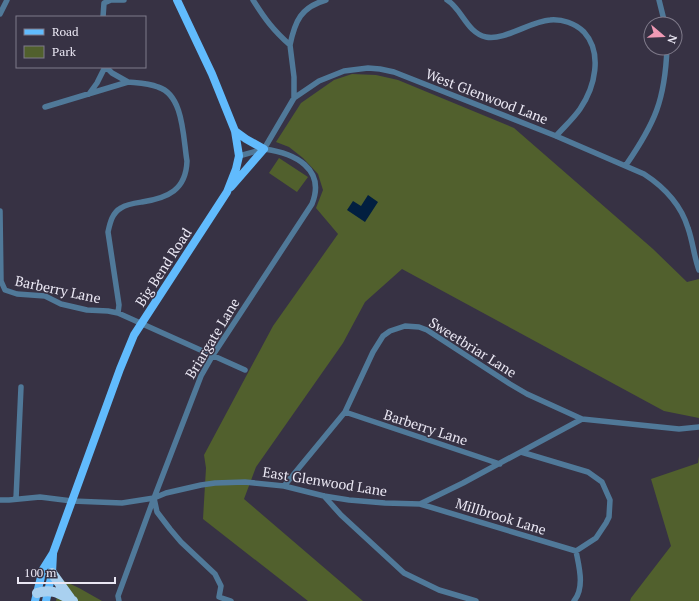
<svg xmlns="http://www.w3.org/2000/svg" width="699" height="601" font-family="'PT Serif',serif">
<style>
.green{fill:#51602d}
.water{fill:#021f40}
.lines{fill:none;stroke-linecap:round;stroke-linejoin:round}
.street{stroke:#507999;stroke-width:5.5}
.primary{stroke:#61bbfd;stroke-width:8}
.highway{stroke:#a9d0ef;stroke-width:10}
.labels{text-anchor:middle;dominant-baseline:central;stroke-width:3;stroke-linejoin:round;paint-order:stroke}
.street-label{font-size:14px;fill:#eae7f3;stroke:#373244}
</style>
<rect width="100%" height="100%" fill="#373244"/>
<path class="green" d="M352,74l24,1 22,5 116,48 139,121 34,33 12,-3v139l-35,-7 -262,-142 -37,33 -22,41 -87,124 -12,32 119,102h-55l-105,-82 3,-51 -2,-13 69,-129 65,-92 -22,-26 7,-18 -5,-16 -15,-16 -14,-11 -13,-5 25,-39 33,-23z
M279,158l29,19 -11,15 -28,-19z
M699,456v145h-69l1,-3 40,-52 -20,-67 47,-16z
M60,579l19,9 23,13h-46z"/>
<path class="water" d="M368,195l10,7 -13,20 -18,-12 6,-9 8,5z"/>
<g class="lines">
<path class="street" d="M253,0c12,19 20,30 37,45l4,32v21
M447,0c15,9 20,33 39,37 18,4 45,-16 64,-17 12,-1 25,3 34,12 19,21 11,55 -4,77 -7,10 -16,18 -24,27
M659,0l6,24
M0,14l7,-14
M103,17l1,-14 7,-3h13
M290,45c5,-24 11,-38 36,-45
M89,94l8,-11 8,-16
M45,107l83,-25 -16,-9 -6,-6
M239,156l25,-7 30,-51 25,-17 25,-10 24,-3 12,1 14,3 162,64 88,38c20,13 37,31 44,54 5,14 6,29 11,42
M626,165c29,-42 39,-65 41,-117
M0,211l1,70 4,9 12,4 28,2 16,8 26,6 21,1 10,2 127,57
M118,313l1,-8 -11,-73c2,-9 4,-19 13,-24 6,-4 14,-5 21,-6 26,-4 44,-12 45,-41 -4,-23 -3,-66 -29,-74 -10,-4 -20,-4 -30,-5
M345,412l155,52
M521,452l67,20 14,10 8,18 -1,17 -3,6 -10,15 -20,13c3,16 9,36 -2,50
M284,486l61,-74 28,-60 10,-16 7,-5 15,-5 14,1 8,3 83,54 17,10 55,25
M324,496l17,19 63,58 35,17 37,11
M154,498l3,14 13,17 11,13 34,32 6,12 -2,11 12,4
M16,499l5,-112
M0,500h9l31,-3 32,4 50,2 32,-5 12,-5 35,-8 14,-2 30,-1 39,4 40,10 25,4 36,3 35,1 43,-21 119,-64 97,10 20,-2
M420,504l156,47
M119,601l-1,-5 36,-98 47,-122 12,-21 99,-151c14,-35 -17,-51 -48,-55"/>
<path class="primary" d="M231,187l33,-38 -18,-10 -11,-8
M35,601l8,-32 10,-16 67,-184 14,-34 93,-143 9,-23 3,-13 -4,-25 -23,-57 -35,-74
M46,601l6,-28 1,-19"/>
<path class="highway" d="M52,573l18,25
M37,593c15,-5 23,1 36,8"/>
</g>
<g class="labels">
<g class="street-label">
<text transform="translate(487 96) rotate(21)">West Glenwood Lane</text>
<text transform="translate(163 267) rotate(-57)">Big Bend Road</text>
<text transform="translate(58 289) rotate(12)">Barberry Lane</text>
<text transform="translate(212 338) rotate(-59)">Briargate Lane</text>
<text transform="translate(473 347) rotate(32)">Sweetbriar Lane</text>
<text transform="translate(426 427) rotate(18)">Barberry Lane</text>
<text transform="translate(325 481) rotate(9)">East Glenwood Lane</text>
<text transform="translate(501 516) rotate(17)">Millbrook Lane</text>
</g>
</g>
<rect x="16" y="16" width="130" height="52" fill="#373244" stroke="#7f7a8a"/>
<rect x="24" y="29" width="20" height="6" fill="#61bbfd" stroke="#7f7a8a"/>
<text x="52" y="36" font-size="12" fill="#eae7f3">Road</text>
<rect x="24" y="46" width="20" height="12" fill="#51602d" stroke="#7f7a8a"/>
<text x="52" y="56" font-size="12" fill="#eae7f3">Park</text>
<g transform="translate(663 36) rotate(109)"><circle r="19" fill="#373244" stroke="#7f7a8a"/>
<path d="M0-3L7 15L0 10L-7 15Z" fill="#f09ab5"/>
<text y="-6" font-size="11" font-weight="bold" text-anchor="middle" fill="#eae7f3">N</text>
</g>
<path d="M18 577v6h97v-6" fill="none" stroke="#eae7f3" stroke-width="2"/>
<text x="24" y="577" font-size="12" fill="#eae7f3" stroke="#373244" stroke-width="3" paint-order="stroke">100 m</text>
</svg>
